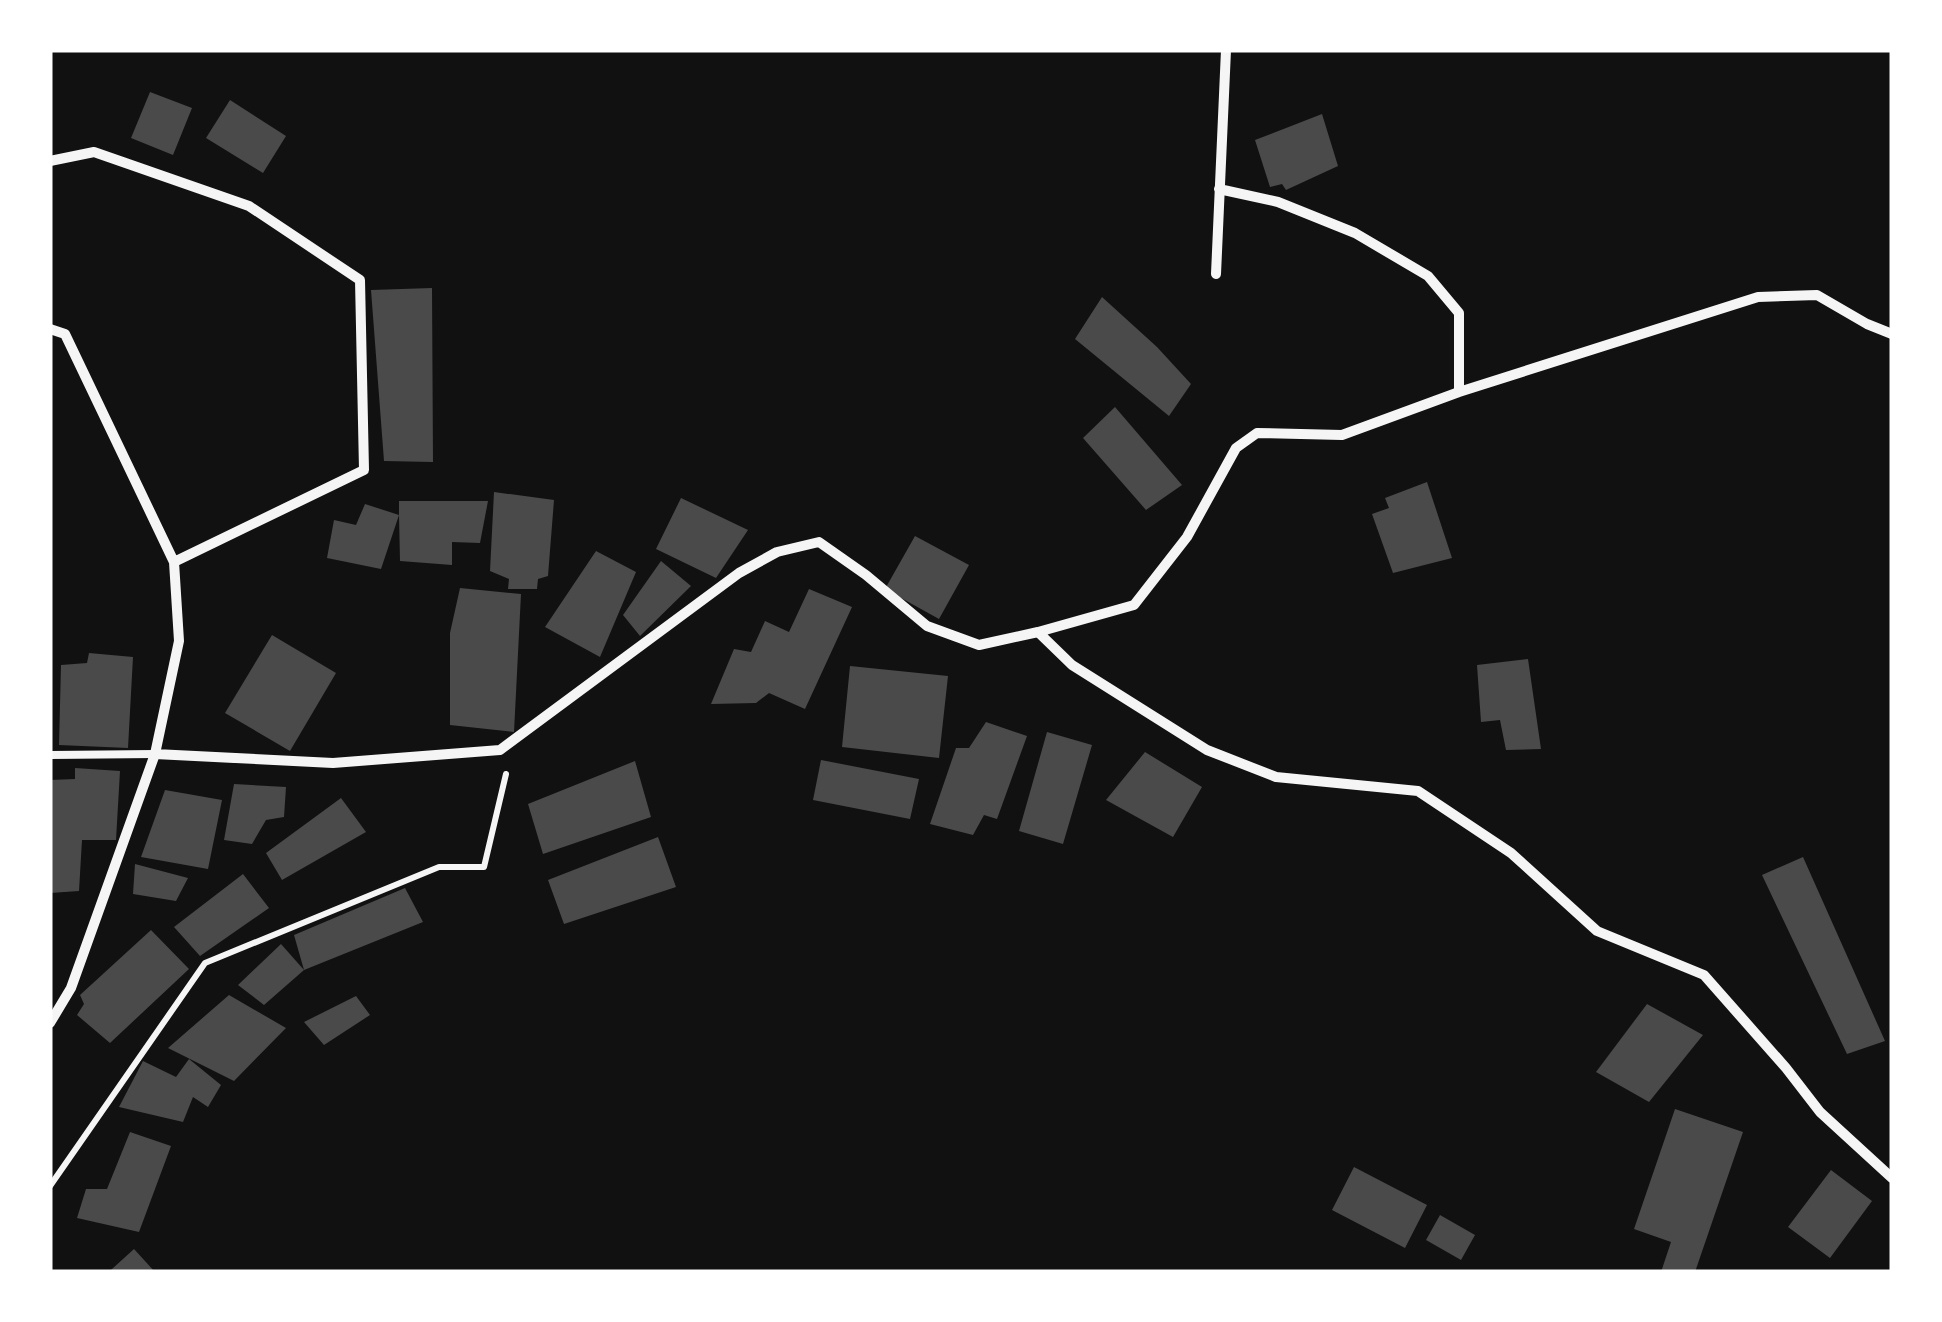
<svg xmlns="http://www.w3.org/2000/svg" width="1942" height="1322" font-family="'DejaVu Sans',sans-serif">
<style>
.building{fill:#4a4a4a}
.lines{fill:none;stroke-linecap:round;stroke-linejoin:round}
.path{stroke:#f5f5f5;stroke-width:6}
.service{stroke:#f5f5f5;stroke-width:8}
.minor{stroke:#f5f5f5;stroke-width:10}
</style>
<rect width="100%" height="100%" fill="#111"/>
<path class="building" d="M150,92l42,16 -19,47 -42,-17z
M230,100l56,36 -23,37 -57,-35z
M1322,114l16,52 -52,24 -4,-6 -12,3 -15,-47z
M432,288l1,174 -49,-1 -13,-171z
M1102,297l55,50 34,37 -22,32 -94,-77z
M1115,407l67,78 -36,25 -63,-72z
M1427,482l25,76 -59,15 -21,-59 17,-6 -4,-10z
M494,492l60,8 -6,76 -10,3 -1,10h-29l1,-10 -19,-8z
M681,498l67,32 -32,48 -60,-29z
M399,501h89l-8,42 -28,-1v23l-52,-4 -1,-46 -18,54 -54,-11 7,-38 22,5 9,-21 34,11z
M915,536l54,29 -30,54 -54,-30z
M596,551l40,21 -36,85 -55,-30z
M661,561l30,25 -51,50 -17,-21z
M460,588l61,6 -7,138 -64,-7v-92z
M809,589l43,18 -47,102 -36,-16 -13,10 -45,1 23,-55 17,3 14,-31 24,11z
M272,635l64,38 -46,78 -65,-38z
M89,653l44,4 -5,91 -69,-3 2,-80 26,-2z
M1528,659l13,90 -35,1 -6,-30 -19,2 -4,-57z
M850,666l98,10 -9,82 -97,-11z
M986,722l41,14 -30,83 -13,-4 -11,20 -43,-11 26,-76h13z
M1047,732l45,13 -29,99 -44,-13z
M1145,752l57,35 -29,50 -67,-37z
M821,760l98,19 -9,40 -97,-19z
M635,761l16,56 -108,37 -15,-50z
M75,768l45,3 -4,69h-34l-3,51 -29,2v-113l25,-1z
M234,784l52,3 -2,30 -18,3 -14,24 -28,-4z
M165,790l57,10 -14,69 -67,-12z
M341,798l25,34 -84,48 -16,-27z
M658,837l18,50 -112,37 -16,-44z
M1803,857l82,184 -38,13 -85,-179z
M135,864l53,14 -12,23 -43,-7z
M243,874l26,34 -69,48 -26,-29z
M405,888l18,34 -119,48 -10,-35z
M151,930l38,39 -79,74 -33,-28 7,-11 -4,-9z
M281,944l23,26 -40,35 -26,-20z
M229,995l57,33 -52,53 -66,-33z
M356,996l14,19 -46,30 -20,-23z
M1647,1004l56,31 -54,67 -53,-30z
M189,1059l32,26 -13,22 -15,-10 -10,25 -64,-15 24,-46 33,16z
M1675,1109l68,23 -48,140h-34l10,-30 -37,-13z
M130,1132l41,14 -32,86 -62,-14 9,-29h21z
M1354,1167l73,38 -22,43 -73,-38z
M1831,1170l41,31 -42,57 -42,-31z
M1440,1215l35,20 -14,25 -35,-20z
M134,1249l21,23h-47l4,-3z"/>
<g class="lines">
<path class="path" d="M50,1186l155,-223 234,-96h45l22,-93"/>
<path class="service" d="M50,755l105,-1"/>
<path class="minor" d="M50,161l44,-9 155,54 111,74 4,190 -190,92
M1219,189l59,13 77,31 73,43 31,37v79
M1216,274l10,-224
M50,329l15,5 109,228 5,79 -24,113 -84,234 -21,35
M1038,632l34,33 135,85 69,27 142,14 93,62 86,78 107,44 82,93 34,44 72,66
M155,754l178,9 167,-13 239,-177 38,-21 42,-10 47,33 61,51 52,19 59,-13 96,-27 53,-68 49,-89 21,-15 85,2 117,-43 299,-95 59,-2 50,29 25,10"/>
</g>
<rect width="1942" height="1322" fill="none" stroke="#ffffff" stroke-width="105"/>
</svg>
